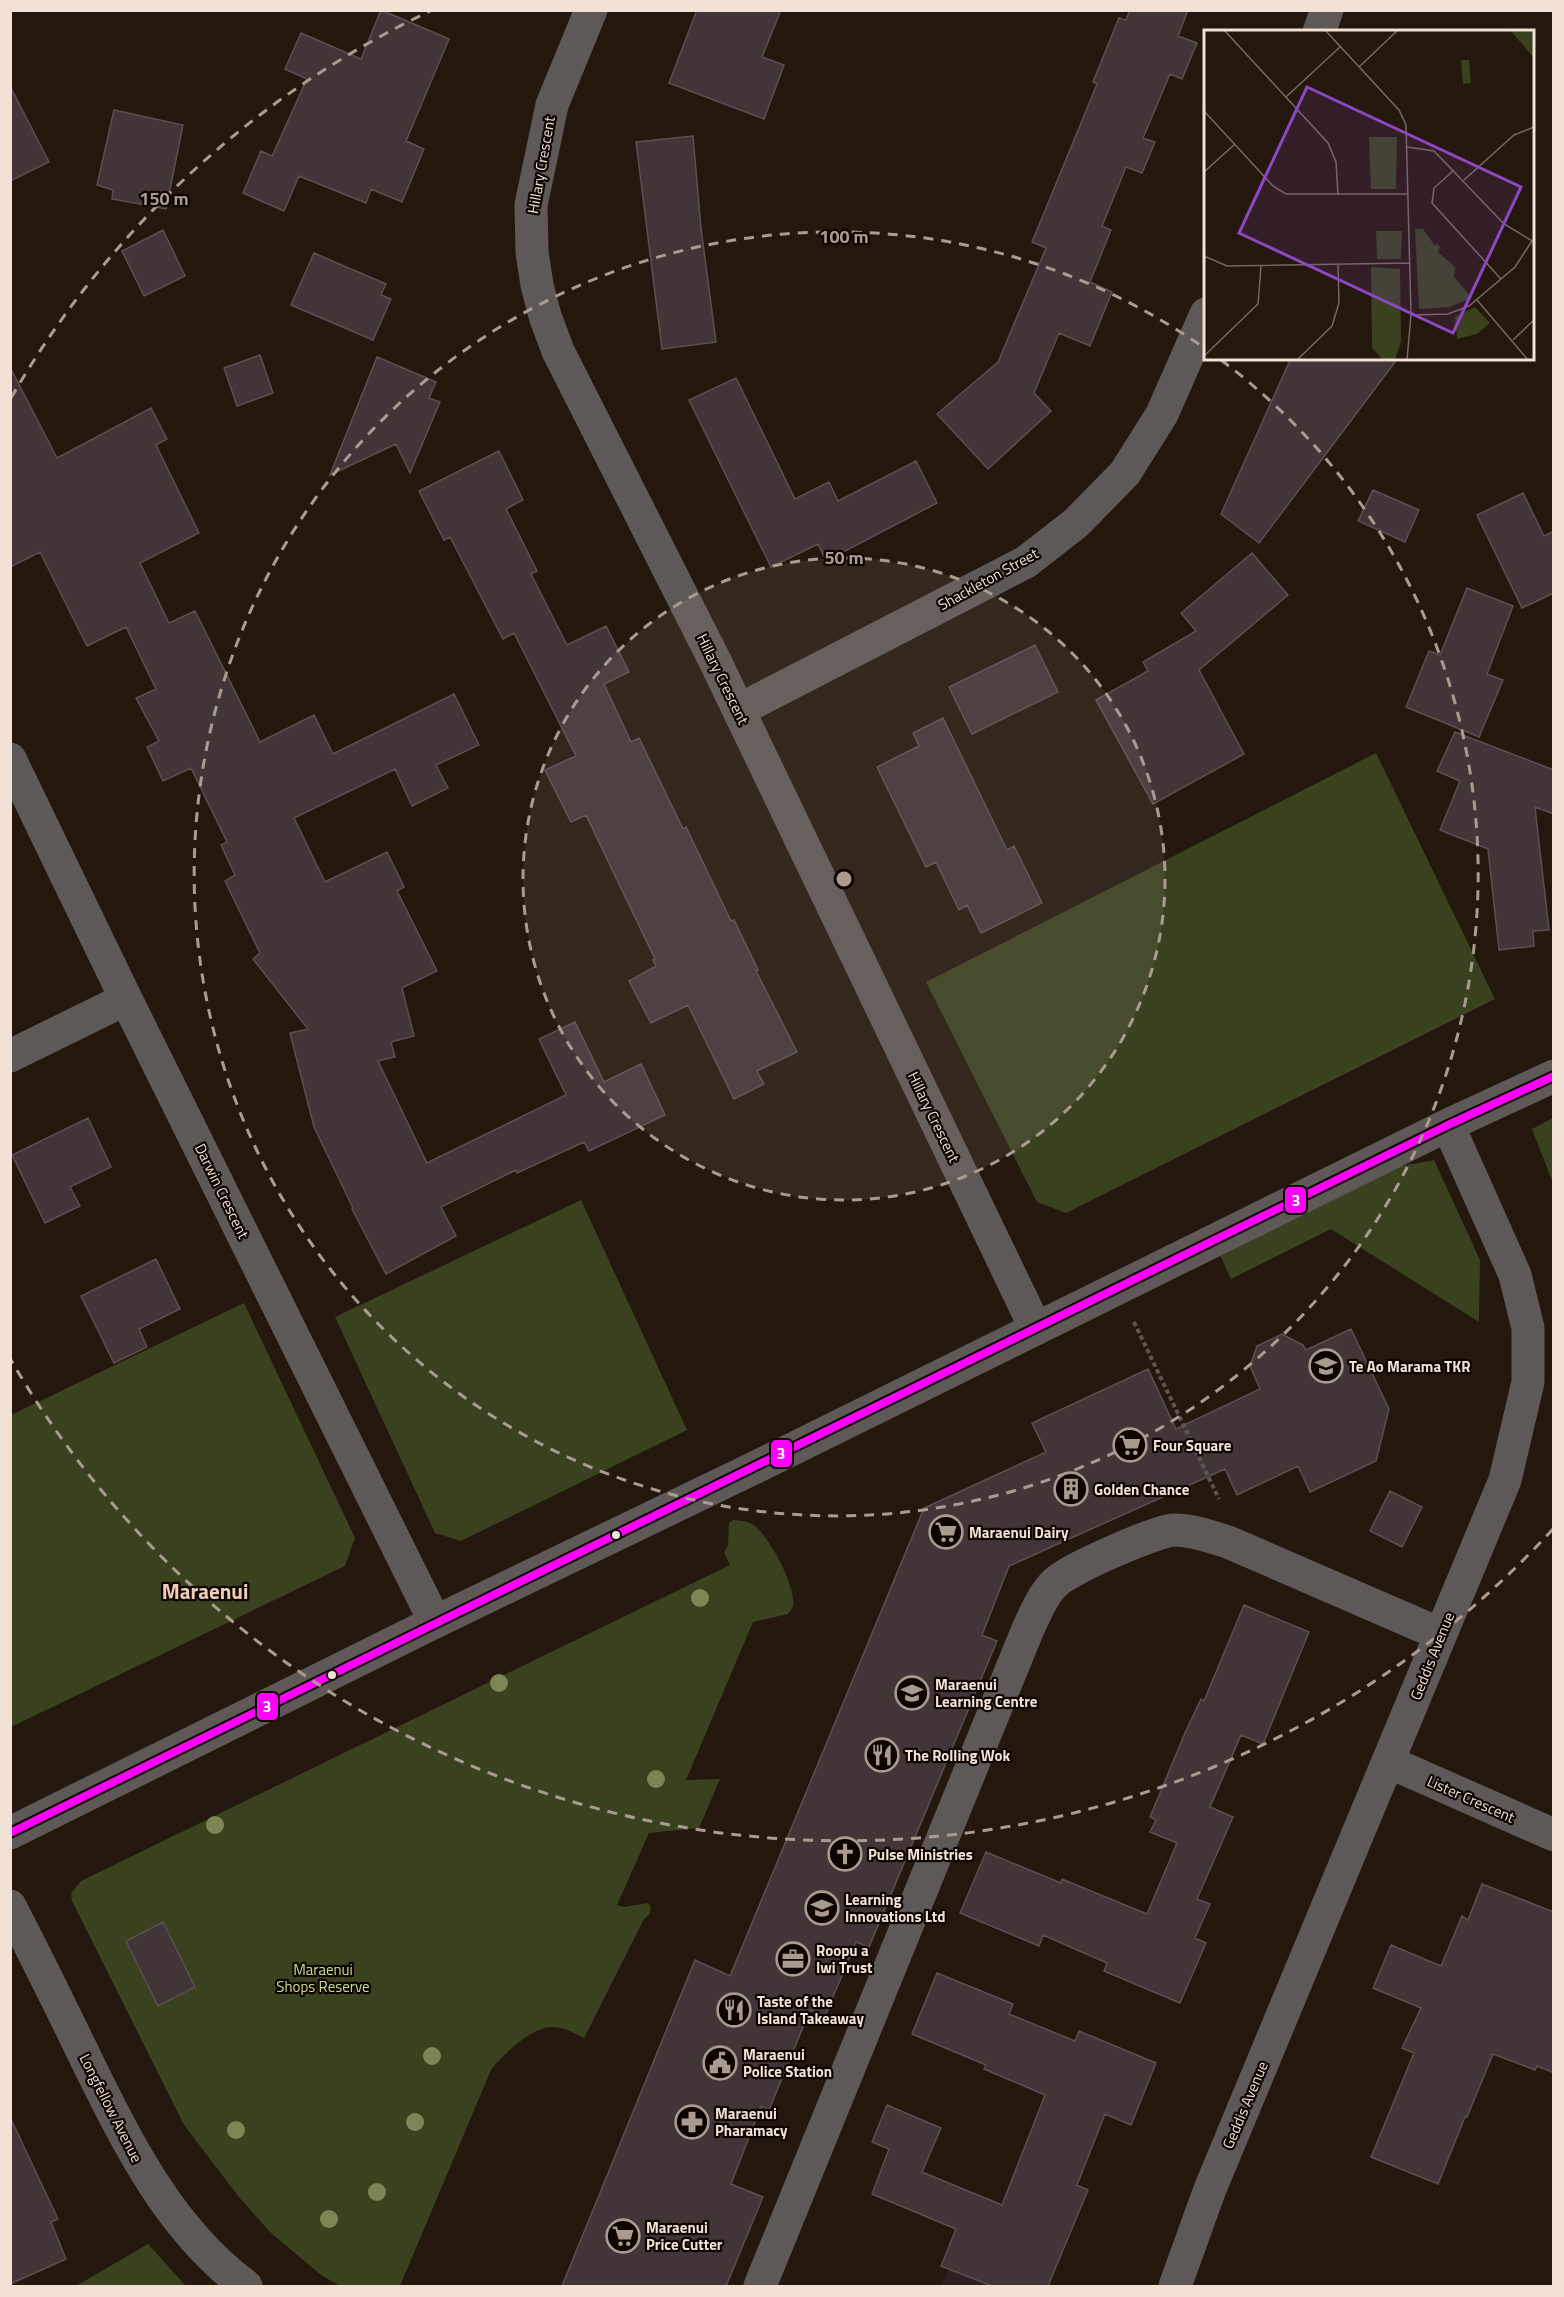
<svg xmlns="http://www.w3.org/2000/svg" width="1564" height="2297" font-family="'Titillium Web',sans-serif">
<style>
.commercial{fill:#2e1d23}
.green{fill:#39411f}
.building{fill:#413537;stroke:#5a5051;stroke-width:1.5}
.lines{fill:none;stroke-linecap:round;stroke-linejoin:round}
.path{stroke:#5c5551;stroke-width:4;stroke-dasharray:4.5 3;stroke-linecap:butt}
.minor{stroke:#5e5856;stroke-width:33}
.bus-1-casing{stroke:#0e0501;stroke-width:12}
.bus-1{stroke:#f0f;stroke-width:8}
.tree{fill:#7d8555}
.ring{fill:none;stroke:#aa9b90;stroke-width:3;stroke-dasharray:10 8}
.bus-dot{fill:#f2e2d6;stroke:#0e0501;stroke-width:2}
.labels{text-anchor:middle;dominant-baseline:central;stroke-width:4.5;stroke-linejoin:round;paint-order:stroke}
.street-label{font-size:15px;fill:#f2e2d6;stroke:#0e0501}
.poi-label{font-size:15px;font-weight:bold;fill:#f2e2d6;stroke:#0e0501;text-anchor:start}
.park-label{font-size:15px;fill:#c6df90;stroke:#0e0501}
.district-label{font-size:21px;font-weight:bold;fill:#eecdb6;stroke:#0e0501}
.inset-road{fill:none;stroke:#76685d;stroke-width:1.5}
.view{fill:#8d47c2;fill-opacity:0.15;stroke:#8d47c2;stroke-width:3}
.inset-edge{fill:none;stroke:#f2e2d6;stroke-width:3}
.centre{fill:#aa9b90;stroke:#0e0501;stroke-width:3}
.ring-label{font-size:18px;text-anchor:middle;font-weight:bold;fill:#aa9b90;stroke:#0e0501;stroke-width:4.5;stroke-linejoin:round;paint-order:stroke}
.line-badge{stroke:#0e0501;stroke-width:2}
.badge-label{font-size:16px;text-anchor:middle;font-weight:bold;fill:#fff}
</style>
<rect width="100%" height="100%" fill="#24170d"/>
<path class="commercial" d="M951,2264l55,22h-65z"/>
<path class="green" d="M1376,753l119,246 -429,214 -29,-11 -111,-220z
M1553,1118v65l-21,-54z
M1434,1160l46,100 -1,62 -148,-93 -100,50 -12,-26 171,-85z
M581,1200l106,230 -226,111 -26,-8 -100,-216z
M244,1303l111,235 -10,28 -334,161v-312z
M733,1520c6,0 13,1 19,4 16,9 45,64 41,82 -1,3 -3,6 -5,8l-35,8 -67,158 34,-1 -21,49 -50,5 -32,72 7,2 24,-4 3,5 -2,7 -5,4 -60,119c-10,-5 -20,-11 -32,-11 -20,0 -50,28 -61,43l-91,216h-60l-19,-11 -51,-43 -32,-36 -54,-71 -112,-224 -1,-8 10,-12 649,-316 -6,-13 4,-7 1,-22z
M148,2244l38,42h-110z"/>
<path class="building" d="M381,10l68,29 -43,102 18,8 -22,53 -31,-13 -5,14 -67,-27 -15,35 -41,-18 18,-42 11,5 35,-77 -22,-10 16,-36 60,26z
M697,10h84l-19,47 22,8 -20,54 -95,-36z
M1130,10h58l-10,26 19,7 -15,36 -12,-5 -27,64 12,4 -13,31 -16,-6 -24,59 9,4 -21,52 22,10 -22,54 -31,-13 -25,60 17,18 -63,58 -51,-55 61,-52 48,-114 -14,-6 65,-158 -4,-2 26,-64 7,2z
M10,86l39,76 -39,19z
M114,110l69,15 -17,84 -54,-10 1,-9 -16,-5z
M693,136l8,92 15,114 -54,7 -26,-207z
M163,230l22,46 -41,20 -22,-45z
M314,253l72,31 -5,11 10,4 -18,41 -82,-35z
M260,355l13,38 -36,13 -13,-38z
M377,357l59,25 -7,16 11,4 -30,71 -14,-29 -66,31z
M1291,358h107l-139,185 -38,-29z
M10,367l47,91 94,-50 16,31 -11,6 43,88 -59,30 29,60 26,-12 65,131 54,-27 19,39 121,-60 25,51 -43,20 12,23 -36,18 -17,-37 -101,49 31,64 62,-30 17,35 -7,4 40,80 -35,17 12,48 -23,6 4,15 -17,4 49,102 139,-68 -27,-56 36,-17 29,60 37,-18 24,51 -76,36 -5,-9 -67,31 -1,-3 -75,37 15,29 -70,38 -34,-65 1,-1 -39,-81 -24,-94 18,-4 -55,-70 7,-6 -35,-72 10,-6 -14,-30 6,-3 -36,-74 -28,13 -16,-34 12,-6 -23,-43 20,-9 -30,-62 -39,19 -47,-94 -30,15z
M736,378l59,121 34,-17 9,19 78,-40 21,42 -111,58 -8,-17 -47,23 -82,-167z
M499,451l24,49 -17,9 31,62 -6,3 36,71 39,-19 23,46 -25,12 27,58 8,-4 44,91 3,-2 45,94 3,-1 24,50 -2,1 41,81 -40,19 7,13 -30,15 -46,-94 -37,18 -22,-42 27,-15 -3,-6 2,-1 -69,-144 -15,7 -26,-52 31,-14 -62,-123 -11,6 -53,-102 -6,3 -25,-49z
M1373,490l46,20 -14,32 -47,-21z
M1523,493l21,43 10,-5v62l-32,15 -45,-93z
M1252,553l36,42 -89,75 45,84 -91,50 -57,-104 52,-29 -5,-9 53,-31 -15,-18z
M1467,588l46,18 -26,68 16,6 -24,57 -73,-30 23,-56 11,4z
M1035,645l23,47 -86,42 -23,-47z
M943,718l64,132 7,-4 28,57 -61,30 -14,-28 -8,5 -23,-48 -10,5 -49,-100 42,-21 -6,-13z
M1455,732l99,38v44l-19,-7 14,123 -16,1 1,15 -35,4 -11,-101 -48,-19 20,-49 -23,-10z
M88,1118l23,49 -41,20 10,19 -35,17 -33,-68z
M156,1259l24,50 -41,20 8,18 -33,16 -33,-67z
M1351,1329l38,80 -13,52 -66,31 -12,-26 -61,29 -12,-26 -216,97 -27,69 15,6 -128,306 -13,-5 -31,74 -15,-6 -41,100 -8,-4 -30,78 32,13 -37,89h-164l133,-326 35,16 194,-468 122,-56 -14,-29 116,-54 28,60 84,-40 -10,-23 7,-20 25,-12 21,11 3,5z
M1390,1491l32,16 -20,40 -32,-16z
M1244,1605l65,27 -46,112 -22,-9 -31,72 23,10 -36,82 13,5 -15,34 11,5 -26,60 -76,-32 3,-8 -64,-28 -4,11 -79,-33 26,-61 75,31 1,-4 85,35 30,-71 -27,-11 6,-12 -6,-3 35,-84 16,-34 3,2z
M1482,1884l72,28v161l-17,-7 -2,4 -42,-16 -26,63h-2l-27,67 -67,-27 43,-104 -12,-5 19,-40 -48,-20 18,-43 50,21 21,-50 6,4z
M163,1922l32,65 -37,19 -32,-65z
M937,1973l76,31 -4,10 66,27 4,-10 77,32 -25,62 -26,-11 -28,71 11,5 -40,96h-56l-51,-20 15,-37 -84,-35 17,-45 -17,-7 15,-37 54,23 -19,44 80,33 43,-110 -61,-26 2,-4 -74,-31z
M10,2117l48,102 -7,3 15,37 -56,25z"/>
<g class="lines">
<path class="path" d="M1134,1322l85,177"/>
<path class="minor" d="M591,10l-39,95 -21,100 1,47 5,33 8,31 13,35 157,310 321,668
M1319,32l8,-22
M739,710l287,-148 50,-39 49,-50 37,-59 44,-100
M10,759l116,240 309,623
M10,1056l116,-57
M1389,1762l165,73
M10,1833l425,-211 319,-154 694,-343 106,-49
M10,1906c26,51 52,103 77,155 41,83 83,169 159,225
M760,2286l268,-657c8,-17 15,-35 28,-47 13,-13 100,-51 118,-52 19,0 37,7 54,12l212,92
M1175,2286l35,-97 295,-709 23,-98v-54l-13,-53 -67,-150"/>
<g class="bus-1-casing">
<path id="bus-1" d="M10,1833l1438,-708 106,-49"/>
</g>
<use href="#bus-1" class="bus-1"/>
</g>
<g class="tree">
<circle cx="700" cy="1598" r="9"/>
<circle cx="499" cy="1683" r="9"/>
<circle cx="656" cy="1779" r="9"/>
<circle cx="215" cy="1825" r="9"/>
<circle cx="432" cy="2056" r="9"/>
<circle cx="415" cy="2122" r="9"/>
<circle cx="236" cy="2130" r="9"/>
<circle cx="377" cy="2192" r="9"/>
<circle cx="329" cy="2219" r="9"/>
</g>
<circle cx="844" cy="879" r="321" fill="#aa9b90" fill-opacity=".12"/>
<g class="ring">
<circle cx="844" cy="879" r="321"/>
<path d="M1221 360A642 642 0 1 1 1203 347"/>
<path d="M1553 1529A962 962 0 0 1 11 1360M11 398A962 962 0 0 1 430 11"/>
</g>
<defs>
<g id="school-ring" transform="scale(1.725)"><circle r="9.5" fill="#0e0501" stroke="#aa9b90" stroke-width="1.5"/><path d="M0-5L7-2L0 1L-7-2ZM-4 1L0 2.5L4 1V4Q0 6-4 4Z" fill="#aa9b90"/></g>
<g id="supermarket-ring" transform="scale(1.725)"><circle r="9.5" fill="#0e0501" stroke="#aa9b90" stroke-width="1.5"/><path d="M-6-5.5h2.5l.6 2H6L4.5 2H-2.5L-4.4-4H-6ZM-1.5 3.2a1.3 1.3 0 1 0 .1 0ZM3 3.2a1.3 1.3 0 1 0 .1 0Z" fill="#aa9b90"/></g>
<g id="building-ring" transform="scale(1.725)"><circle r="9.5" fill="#0e0501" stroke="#aa9b90" stroke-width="1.5"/><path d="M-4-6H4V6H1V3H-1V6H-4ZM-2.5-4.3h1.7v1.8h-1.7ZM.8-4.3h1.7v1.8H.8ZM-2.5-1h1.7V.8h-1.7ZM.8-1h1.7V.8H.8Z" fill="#aa9b90"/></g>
<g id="university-ring" transform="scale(1.725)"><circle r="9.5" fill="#0e0501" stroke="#aa9b90" stroke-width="1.5"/><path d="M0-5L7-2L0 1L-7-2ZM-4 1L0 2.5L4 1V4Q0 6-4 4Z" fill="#aa9b90"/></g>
<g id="restaurant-ring" transform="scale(1.725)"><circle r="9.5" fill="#0e0501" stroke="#aa9b90" stroke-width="1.5"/><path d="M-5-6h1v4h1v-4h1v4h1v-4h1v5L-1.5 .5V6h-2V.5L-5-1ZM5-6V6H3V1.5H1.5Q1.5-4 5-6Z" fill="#aa9b90"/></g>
<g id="church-ring" transform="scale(1.725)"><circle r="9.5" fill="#0e0501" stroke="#aa9b90" stroke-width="1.5"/><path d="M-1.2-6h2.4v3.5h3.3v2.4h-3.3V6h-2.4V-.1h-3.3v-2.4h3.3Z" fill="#aa9b90"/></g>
<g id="office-ring" transform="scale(1.725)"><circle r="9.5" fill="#0e0501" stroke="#aa9b90" stroke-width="1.5"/><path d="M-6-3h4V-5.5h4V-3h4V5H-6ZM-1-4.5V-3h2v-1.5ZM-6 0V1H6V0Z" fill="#aa9b90"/></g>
<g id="civic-ring" transform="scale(1.725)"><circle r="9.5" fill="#0e0501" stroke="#aa9b90" stroke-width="1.5"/><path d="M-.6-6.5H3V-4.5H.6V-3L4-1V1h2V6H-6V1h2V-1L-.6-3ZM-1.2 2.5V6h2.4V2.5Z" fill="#aa9b90"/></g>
<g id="pharmacy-ring" transform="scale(1.725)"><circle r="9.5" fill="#0e0501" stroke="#aa9b90" stroke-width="1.5"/><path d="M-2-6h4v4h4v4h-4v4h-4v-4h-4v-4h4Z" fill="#aa9b90"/></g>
</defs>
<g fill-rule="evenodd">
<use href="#school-ring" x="1326" y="1366"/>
<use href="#supermarket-ring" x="1130" y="1445"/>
<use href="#building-ring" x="1071" y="1489"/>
<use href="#supermarket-ring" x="946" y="1532"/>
<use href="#university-ring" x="912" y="1693"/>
<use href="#restaurant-ring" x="882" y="1755"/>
<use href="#church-ring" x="845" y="1854"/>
<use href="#university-ring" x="822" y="1908"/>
<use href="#office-ring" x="793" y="1959"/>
<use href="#restaurant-ring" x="734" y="2010"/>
<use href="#civic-ring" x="720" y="2063"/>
<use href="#pharmacy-ring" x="692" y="2122"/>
<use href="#supermarket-ring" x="623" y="2236"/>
</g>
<g class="bus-dot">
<circle cx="616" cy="1535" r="5"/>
<circle cx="332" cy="1675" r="5"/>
</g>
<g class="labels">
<g class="street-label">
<text transform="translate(541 165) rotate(-80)">Hillary Crescent</text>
<text transform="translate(988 579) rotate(-29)">Shackleton Street</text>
<text transform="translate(723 679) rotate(64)">Hillary Crescent</text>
<text transform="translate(934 1117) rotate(64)">Hillary Crescent</text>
<text transform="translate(222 1191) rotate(64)">Darwin Crescent</text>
<text transform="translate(1432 1656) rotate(-68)">Geddis Avenue</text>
<text transform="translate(1471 1799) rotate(24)">Lister Crescent</text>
<text transform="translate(1245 2105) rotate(-67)">Geddis Avenue</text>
<text transform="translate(111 2108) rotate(63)">Longfellow Avenue</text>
</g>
<g class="poi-label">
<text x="1349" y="1366">Te Ao Marama TKR</text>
<text x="1153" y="1445">Four Square</text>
<text x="1094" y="1489">Golden Chance</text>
<text x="969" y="1532">Maraenui Dairy</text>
<text x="935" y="1684">Maraenui<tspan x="935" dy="17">Learning Centre</tspan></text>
<text x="905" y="1755">The Rolling Wok</text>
<text x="868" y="1854">Pulse Ministries</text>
<text x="845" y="1899">Learning<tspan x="845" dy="17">Innovations Ltd</tspan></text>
<text x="816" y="1950">Roopu a<tspan x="816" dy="17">Iwi Trust</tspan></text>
<text x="757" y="2001">Taste of the<tspan x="757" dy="17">Island Takeaway</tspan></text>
<text x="743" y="2054">Maraenui<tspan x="743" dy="17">Police Station</tspan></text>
<text x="715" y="2113">Maraenui<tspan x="715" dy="17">Pharamacy</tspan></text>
<text x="646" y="2227">Maraenui<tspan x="646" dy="17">Price Cutter</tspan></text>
</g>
<g class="park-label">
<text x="323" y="1969">Maraenui<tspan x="323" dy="17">Shops Reserve</tspan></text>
</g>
<g class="district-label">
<text x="205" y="1591">Maraenui</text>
</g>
</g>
<g transform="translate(1204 30)">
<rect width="330" height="330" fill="#24170d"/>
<path d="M306,0h24v28zM257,30h8l2,23 -8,1zM165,107h28l-1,52h-25zM211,199h8l12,17 1,-3 4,4 -2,5 17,15 -1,10 18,21 -23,9 -30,2zM172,201h26l-1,28h-24zM167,237l29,2 1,73 -6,18h-12l-11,-12zM271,277l15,16 -13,11 -20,5 -2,-22z" fill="#39411f"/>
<path class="inset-road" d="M20,0l104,113 8,19 2,33M121,0l74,80 7,15 5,190 -4,45M155,37l39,-37M82,67l54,-50M0,81l69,75 13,8h122M203,117l27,4 70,73 30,18M250,140l-20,18 -2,15 69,76M0,142l31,-28M260,150l50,-45 20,-8M0,226l23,10 182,-3M273,270l51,60M207,285l37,-1 21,-8 46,-39 17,-26M309,310l21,-20M0,326l54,-52 3,-38M93,330l35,-34 7,-23 -1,-38"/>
<path class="view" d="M103,57l214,100 -68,146 -214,-100z"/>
<rect width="330" height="330" class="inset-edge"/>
</g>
<circle cx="844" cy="879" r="9" class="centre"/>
<g class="ring-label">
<text x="164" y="205">150 m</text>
<text x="844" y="243">100 m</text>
<text x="844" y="564">50 m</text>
</g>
<g class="line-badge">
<rect x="1284" y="1186" width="23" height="28" rx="6" fill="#f0f"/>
<rect x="770" y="1439" width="23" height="29" rx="6" fill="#f0f"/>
<rect x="256" y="1692" width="23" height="29" rx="6" fill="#f0f"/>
</g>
<g class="badge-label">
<text x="1296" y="1206">3</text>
<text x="781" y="1459">3</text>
<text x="267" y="1712">3</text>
</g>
<rect width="1564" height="2297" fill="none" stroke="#f2e2d6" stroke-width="24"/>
</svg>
